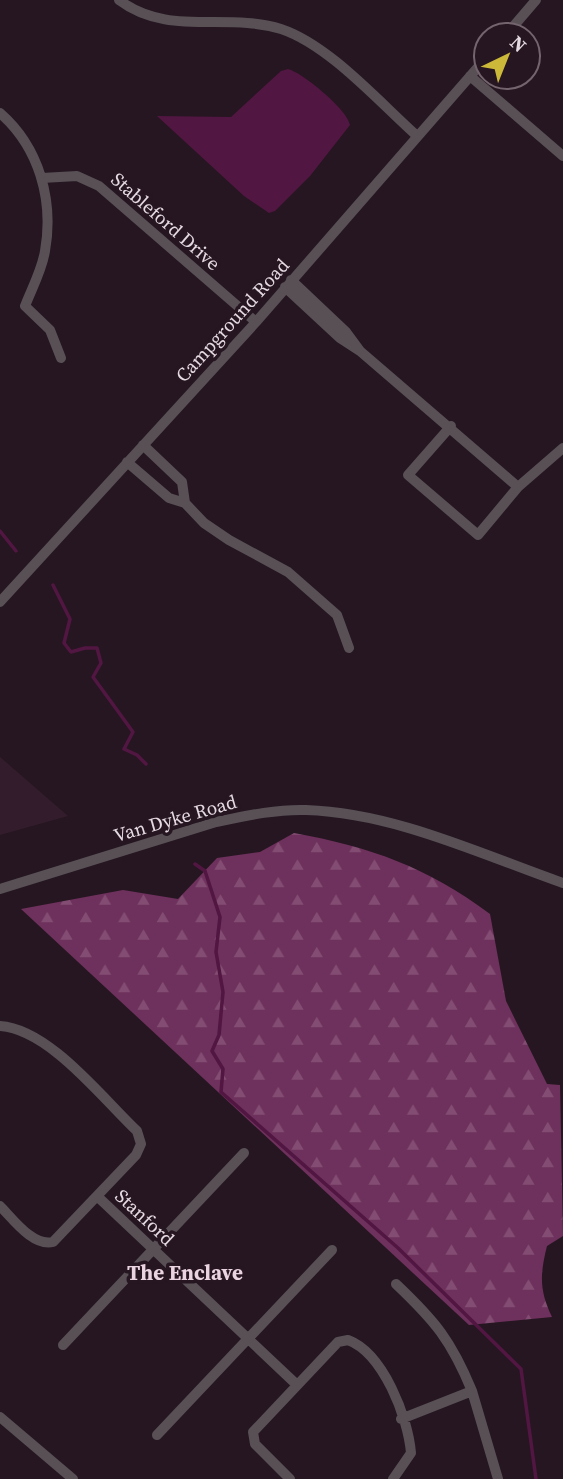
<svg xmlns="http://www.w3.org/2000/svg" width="563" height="1479" font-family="'Source Serif 4',serif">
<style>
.built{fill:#331d2c}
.forest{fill:url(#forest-firs)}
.water{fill:#521642}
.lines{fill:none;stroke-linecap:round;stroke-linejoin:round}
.stream{stroke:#521642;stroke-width:3.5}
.minor{stroke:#585055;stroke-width:10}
.labels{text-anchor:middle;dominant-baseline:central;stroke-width:7;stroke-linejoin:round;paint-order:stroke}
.street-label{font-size:19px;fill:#e6dae2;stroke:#261621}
.neighbourhood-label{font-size:21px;font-weight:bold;fill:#ebd4e2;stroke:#261621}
</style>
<defs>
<pattern id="forest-firs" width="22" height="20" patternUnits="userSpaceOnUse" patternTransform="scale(1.75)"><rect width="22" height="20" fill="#6e305c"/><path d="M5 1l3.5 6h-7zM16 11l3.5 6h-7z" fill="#834d73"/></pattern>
</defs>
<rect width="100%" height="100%" fill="#261621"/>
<path class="built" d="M0,757l68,59 -68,19z"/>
<path class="forest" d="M294,833c77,14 133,34 196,81l16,87 41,83 13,1 3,151 -16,10c-7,28 -8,44 5,71l-83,8 -448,-416 102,-19 55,9 39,-41 43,-6z"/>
<path class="water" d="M288,69c15,4 60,41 62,56l-40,51 -35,35 -6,2 -25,-17 -87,-80 74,1 50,-46z"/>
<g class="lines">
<path class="stream" d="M0,531l16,20
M53,585l17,34 -6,24 7,9 14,-4h12l4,15 -8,14 40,55 -9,17 13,6 9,9
M195,864l10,7 15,46 -4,35 7,40 -4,43 -7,16 11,18 -2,23 177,156 123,121 15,110"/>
<path class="minor" d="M119,0c49,37 107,12 162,29 48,16 97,72 135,106
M506,35l30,-35
M470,76l93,80
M0,113c39,34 54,87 45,138 -3,19 -13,37 -20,55l25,24 11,28
M42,178l35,-2 22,10 157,136
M285,287l55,51 20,13 -14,-19 -55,-52
M360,351l158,136
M451,426l-43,49 70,60 40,-48 45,-39
M143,445l39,37 3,21
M127,462l42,36 16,5 19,20 25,17 59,32 49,43 12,33
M0,602l256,-280 230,-264
M0,889l216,-67c29,-6 60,-13 90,-12 89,3 174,44 257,73
M0,1026c49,3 102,72 137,105l4,13 -5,11 -83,87c-20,5 -40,-23 -53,-36
M98,1197l198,187
M396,1284c39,37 55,56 76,107
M63,1345l181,-192
M0,1417l73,62
M401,1419l71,-28 26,88
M157,1435l175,-185
M290,1479l-35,-35 -2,-12 85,-90 10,-2c35,13 60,77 63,113l-18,26"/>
</g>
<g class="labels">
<g class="street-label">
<text transform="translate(166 221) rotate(41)">Stableford Drive</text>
<text transform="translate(232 320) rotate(-48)">Campground Road</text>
<text transform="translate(175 818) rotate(-16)">Van Dyke Road</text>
<text transform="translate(145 1217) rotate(43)">Stanford</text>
</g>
<g class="neighbourhood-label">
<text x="185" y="1272">The Enclave</text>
</g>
</g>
<g transform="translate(507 56) rotate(43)"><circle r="33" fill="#261621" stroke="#73646e" stroke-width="2"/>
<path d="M0-5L12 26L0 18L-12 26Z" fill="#ccb939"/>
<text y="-10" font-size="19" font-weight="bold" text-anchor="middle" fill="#e6dae2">N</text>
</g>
</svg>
